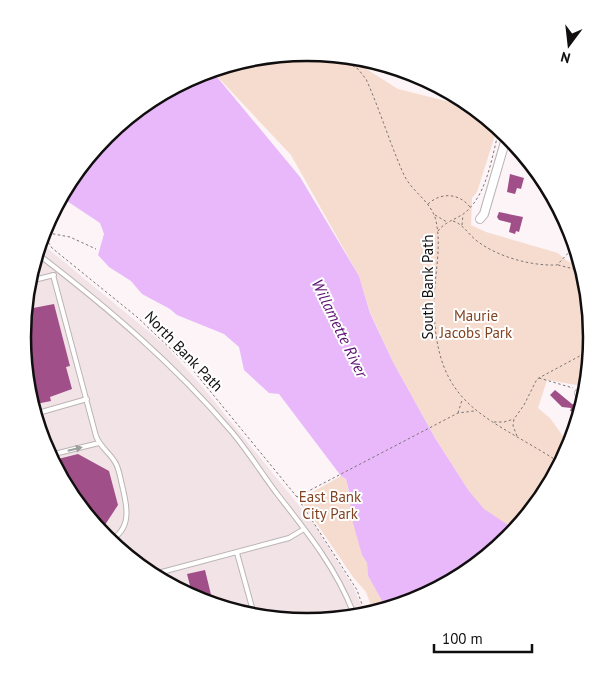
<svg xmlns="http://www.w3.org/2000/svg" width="614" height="674" font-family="'PT Sans',sans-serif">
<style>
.built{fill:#f2e3e7}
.green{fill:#f6dccf}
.water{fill:#e8b8fa}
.building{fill:#a04f89}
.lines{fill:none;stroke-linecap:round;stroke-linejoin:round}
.lane-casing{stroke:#bbb4b5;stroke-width:6}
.street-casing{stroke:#bbb4b5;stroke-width:10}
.path{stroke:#7b7677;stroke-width:1;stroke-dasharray:2.5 2.5;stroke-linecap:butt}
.lane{stroke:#fff;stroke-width:4}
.street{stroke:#fff;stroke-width:8}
.oneway{fill:#a09f9f}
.labels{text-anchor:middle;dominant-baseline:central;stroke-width:4;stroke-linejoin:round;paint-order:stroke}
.street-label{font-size:15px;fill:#110e0f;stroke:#fff}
.park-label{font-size:15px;fill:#804322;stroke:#fff}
.water-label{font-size:16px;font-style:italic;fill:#5b0e71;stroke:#fff}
.rim{fill:none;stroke:#110e0f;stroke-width:2.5}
</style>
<rect width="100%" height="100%" fill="#fcf4f6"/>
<path class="built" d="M41,243l124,102 35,39 114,140 40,64 9,22 -56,11 -109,-21 -92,-62 -62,-92 -21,-109z"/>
<path class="green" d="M307,53l50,10 41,26 64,16 35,24 -20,63 -5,6 -1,27 15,7 72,21 8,7 11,6 14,71 -9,49 -35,-6 -9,28 12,10 20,28 -56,83 -30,-19 -15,-19 -34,-53 -42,-76 -23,-50 -11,-36 -68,-121 -79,-84z
M341,476l5,3 16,76 5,8 1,13 17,30 -13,2 -6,-16 -13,-15 -53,-78z"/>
<path class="water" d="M212,71l88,106 59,99 11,37 23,49 42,76 34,53 15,18 30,20 -6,9 -92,62 -31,6 -17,-30 -1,-13 -5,-8 -12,-43 1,-12 -5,-21 -5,-3 -62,-82 -10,-1 -25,-23 -5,-23 -15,-13 -47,-19 -7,-6 -28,-15 -11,-13 -22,-14 -11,-12 6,-21 -4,-11 -36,-24 42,-63 92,-62z"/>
<path class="building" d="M510,174l14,4 -3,11 -4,-1 -2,6 -8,-2z
M499,212l24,5 -4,15 -3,-1 -1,3 -6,-2 2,-9 -12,-3 -2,-3z
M54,304l16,62 -4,1 6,22 -22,8 1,4 -15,3 -14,-67 6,-28z
M555,390l17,14 6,1 -2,7 -6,-1 1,-3 -9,-1 -12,-12z
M78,454l31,17 9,34 -17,26 -47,-71z
M205,570l8,33 -20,-6 -6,-23z"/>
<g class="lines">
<g class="lane-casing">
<path id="lane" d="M39,255c69,53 135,109 192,176 17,20 31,43 47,64 29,37 58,73 75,117
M53,275l43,161c4,11 13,16 19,26 4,6 5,15 7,23 5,20 11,44 -13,56
M34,280l20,-5
M38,413l49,-14
M50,455l49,-12
M237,553l16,58
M158,573l131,-35 15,-9"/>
</g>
<g class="street-casing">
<path id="street" d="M480,219l4,-5 23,-79
M579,393l1,1"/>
</g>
<path class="path" d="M282,57h48
M344,60l14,9 8,10c14,31 24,65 38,96 8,17 28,27 32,46 6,27 -2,56 -2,83 1,103 50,110 125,158
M428,204c13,-12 31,-11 42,3
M435,215l12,7
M453,221c10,3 15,13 24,20 21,16 54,25 80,24l17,-18
M462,225l1,-10
M438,231c8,-11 22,-12 31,-22 19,-20 23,-53 30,-79
M43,232l27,5 26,12
M43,234l9,14 85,69 55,52 105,128 60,93 7,20
M558,265l20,5
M539,378l34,10
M458,413l4,-13
M494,422h10l10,-3
M517,436l-4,-10 1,-7 10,-14 13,-26 52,-28
M297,497l161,-84 16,-2"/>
<use href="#lane" class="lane"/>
<use href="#street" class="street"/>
</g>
<defs><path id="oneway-solid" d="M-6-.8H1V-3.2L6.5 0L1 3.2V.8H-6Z" transform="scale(1.25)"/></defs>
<use class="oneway" href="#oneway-solid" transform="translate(75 449) rotate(-14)"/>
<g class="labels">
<g class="street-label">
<text transform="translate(427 287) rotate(-90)">South Bank Path</text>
<text transform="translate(184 351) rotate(46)">North Bank Path</text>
</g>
<g class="park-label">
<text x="476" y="315">Maurie<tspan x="476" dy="17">Jacobs Park</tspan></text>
<text x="330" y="496">East Bank<tspan x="330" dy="17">City Park</tspan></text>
</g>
<g class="water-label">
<text transform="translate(340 328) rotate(64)">Willamette River</text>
</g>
</g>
<path d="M0 0H614V674H0ZM31 337a276 276 0 1 1 552 0a276 276 0 1 1-552 0Z" fill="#fff" fill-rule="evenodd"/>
<path class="rim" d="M31 337a276 276 0 1 1 552 0a276 276 0 1 1-552 0Z"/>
<g transform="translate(569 45) rotate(195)" stroke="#ffffff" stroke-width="4" paint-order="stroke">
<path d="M0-4L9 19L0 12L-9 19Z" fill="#110e0f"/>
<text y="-8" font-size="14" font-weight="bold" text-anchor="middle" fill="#110e0f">N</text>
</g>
<path d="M434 644v8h98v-8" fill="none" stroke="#110e0f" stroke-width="2.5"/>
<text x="442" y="644" font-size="15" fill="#110e0f" stroke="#ffffff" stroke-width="4" paint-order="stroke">100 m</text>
</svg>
